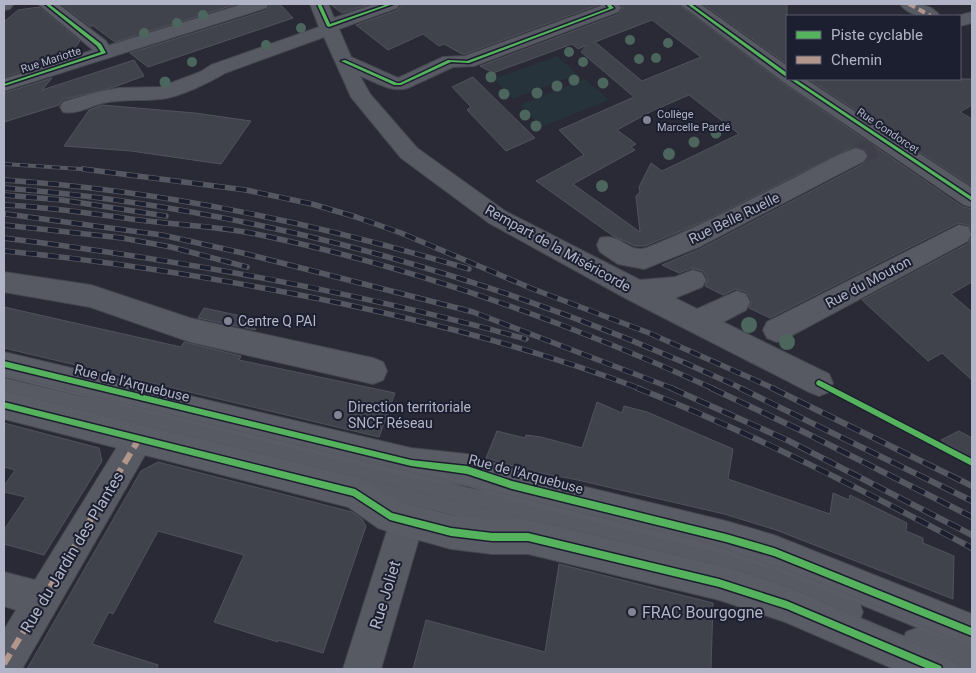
<svg xmlns="http://www.w3.org/2000/svg" width="976" height="673" font-family="Roboto,sans-serif">
<style>
.green{fill:#26333b}
.building{fill:#40424c;stroke:#51525d;fill-rule:evenodd}
.lines{fill:none;stroke-linecap:round;stroke-linejoin:round}
.minor-tunnel{stroke:#3e3f4b;stroke-width:20;stroke-dasharray:20 10;stroke-linecap:butt}
.minor-casing{stroke:#45464f;stroke-width:2}
.major-casing{stroke:#44454f;stroke-width:2}
.minor{fill:#585a63;fill-rule:evenodd}
.major{fill:#5a5c65;fill-rule:evenodd}
.tram{stroke:#565861;stroke-width:1}
.rail-far2-casing{stroke:#565861;stroke-width:4}
.rail-far1-casing{stroke:#565861;stroke-width:5.5}
.rail-casing{stroke:#565861;stroke-width:6}
.rail-far2{stroke:#1c1f30;stroke-width:2.5;stroke-dasharray:8;stroke-linecap:butt}
.rail-far1{stroke:#1c1f30;stroke-width:4;stroke-dasharray:11;stroke-linecap:butt}
.rail{stroke:#1c1f30;stroke-width:4.5;stroke-dasharray:14;stroke-linecap:butt}
.quiet-far1{stroke:#b2968c;stroke-width:4;stroke-dasharray:7 4;stroke-linecap:butt}
.quiet{stroke:#b2968c;stroke-width:6;stroke-dasharray:12 6;stroke-linecap:butt}
.cycleway-casing{stroke:#1c1f30;stroke-width:3}
.cycleway{fill:#56b35d;fill-rule:evenodd}
.tree{fill:#4c665e}
.poi-dot{fill:#828494;stroke:#1c1f30;stroke-width:2}
.labels{text-anchor:middle;dominant-baseline:central;stroke-width:4;stroke-linejoin:round;paint-order:stroke}
.far-street-label{font-size:11px;fill:#b2b5c7;stroke:#1c1f30}
.far-poi-label{font-size:11px;fill:#b2b5c7;stroke:#1c1f30;text-anchor:start}
.street-label{font-size:14px;fill:#b2b5c7;stroke:#1c1f30}
.poi-label{font-size:14px;fill:#b2b5c7;stroke:#1c1f30;text-anchor:start}
.near-street-label{font-size:16px;fill:#b2b5c7;stroke:#1c1f30}
.near-poi-label{font-size:16px;fill:#b2b5c7;stroke:#1c1f30;text-anchor:start}
</style>
<rect width="100%" height="100%" fill="#292a35"/>
<path class="green" d="M557,56l20,18 -64,25 -19,-20z
M585,79l24,21 -67,27 -22,-22z"/>
<path class="building" d="M61,4h176l-122,38 -23,-17 -1,2z
M271,4h9l13,14 -145,49 -18,-14 137,-43z
M330,4h40l-28,9z
M402,4h195l1,1 -133,49h-3l-18,-10 -5,2 -16,-12 -35,16 -32,-25 42,-15z
M620,4h58l106,80 179,123 9,2v23l-4,-7 -10,-2 -188,95 -21,-10 3,-7 -5,-9 -11,-3 -13,6 -18,-9 3,-7 -5,-8 -11,-3 -13,5 -17,-8 38,-16 165,-86 4,-8 -4,-6 -10,-3 -153,76 -57,24h-10l-22,-10 -77,-55 48,-26 -25,-25 75,-33 -53,-45 6,-7 -9,4 -6,-5 -79,29 -13,-7 139,-52 4,-6zM652,20l49,37 -59,24 -47,-39zM689,95l50,39 -77,37 -11,-8 -12,24 1,5 -4,4 4,36 -67,-48 62,-34 -4,-3 5,-3 -19,-14 35,-19z
M703,4h84v60z
M39,7l41,34 -11,15 -65,21v-55l14,-12z
M134,60l10,16 -33,12 -49,12 -3,5 -55,17v-29l48,-15 -10,12z
M473,77l62,61 -29,13 -39,-41 4,-3 -19,-20z
M808,79h164v26l-12,7 12,7v67z
M102,105l93,8 56,8 -30,43 -90,-13 -67,-5 25,-36z
M972,236v46l-21,12 21,18v68l-30,-27 -14,8 -66,-61 107,-57z
M4,307l177,40 3,-5 57,14 -2,4 156,33 -16,44 -375,-89z
M204,308l56,12 -5,10 -57,-12z
M597,402l25,11 2,-7 23,6 86,37 -5,30 102,35 3,-21 16,7 1,-5 57,28 -1,8 17,7v5l31,13 -1,43 -177,-69 -52,-16 -151,-35 -44,-8 -43,-13 11,-27 28,7 1,-3 15,2 41,11z
M4,423l95,25 3,13 -58,94 -40,-11v-14l22,-33 -22,-5v-6l11,-16 -11,-3z
M959,431l13,7v21l-31,-19z
M158,462l194,50 10,7 4,7 -43,127 -45,-13v2l-64,-20 30,-67 -86,-24 -45,83 -4,-2 -17,32 66,21 -1,4h-130l114,-198z
M559,564l154,39 -2,66h-298l13,-49 119,32z"/>
<g class="lines">
<path class="minor-tunnel" d="M856,156l23,-11"/>
<g class="minor-casing">
<path id="minor" d="M4,4h10l-4,5 -6,1z
M243,4h26l-3,4 -155,49 -7,2 -7,-2 -2,-4 2,-4z
M310,4h18l6,14 41,-14h25l-3,4 -58,21 12,28 47,21 45,-21 22,-1 136,-50 -2,-2h19l3,4 -3,4 -144,54 -21,1 -45,21c-17,5 -32,-6 -48,-12l10,18 47,54 88,63 135,69 35,-3 18,-7 9,3 4,7 -4,7 -27,11 22,11 40,-18 9,3 4,8 -4,8 -23,12 106,52 4,9 -4,9 -10,4 -10,-4 -182,-93 -138,-76 -88,-65 -50,-61 -27,-60 -99,36c-16,10 -46,24 -64,26 -19,2 -38,0 -58,4 -13,3 -26,12 -40,9l-3,-5 3,-5 34,-10 22,-4 41,-1 40,-15 11,-7 108,-38z
M680,4h20l87,62v13h18l167,109v19l-8,-2 -179,-122z
M900,4c14,-1 31,-1 40,12 -14,1 -31,1 -40,-12z
M972,12v11l-12,3v-10h-3z
M856,148l8,3 3,5 -3,5 -165,86 -55,22 -26,-5 -18,-12 -3,-7 3,-7c20,-6 29,16 46,10 51,-20 99,-46 148,-70 20,-10 41,-23 62,-30z
M959,225l9,2 3,7 -3,7 -181,97 -10,4 -10,-4 -4,-8 4,-8z
M4,272l87,13 99,33 183,40 10,4 4,9 -4,9 -10,4 -183,-42 -100,-35 -86,-15z
M4,378l695,164 74,23 85,34 5,13 -5,13 -13,5 -72,-30 -74,-24 -546,-135 -131,228h-18v-39l12,-20 -12,-4v-34l31,8 90,-146 -121,-30z
M407,504l12,5 5,12 -43,148h-38l47,-148 5,-12z
M919,627l53,23v19h-42l-24,-11 -5,-13 5,-13z"/>
</g>
<g class="major-casing">
<path id="major" d="M38,4h20l48,37 7,12 -2,4 -107,34v-12l89,-29z
M4,352l407,96 56,6 45,15 214,52 48,14 198,79v36l-198,-81 -48,-14 -214,-54 -45,-15 -56,-8 -407,-101z
M4,391l351,86 11,5 31,19 54,14 41,5h36l191,46 68,21 164,69 6,13h-63l-109,-47 -66,-22 -191,-46h-36l-41,-5 -61,-17 -12,-4 -30,-21 -344,-88z"/>
</g>
<use href="#minor" class="minor"/>
<use href="#major" class="major"/>
<path class="tram" d="M4,375l698,166 110,38 160,68
M4,391l739,180 53,19 176,79"/>
<g class="rail-far2-casing">
<path id="rail-far2" d="M4,164l92,6"/>
</g>
<g class="rail-far1-casing">
<path id="rail-far1" d="M83,169l163,21 66,14 44,13 45,16 132,56 116,44 126,56
M4,180c162,11 310,43 465,89
M4,188c256,20 507,93 739,201
M4,195l58,5 104,16
M4,205c46,2 90,9 135,15 39,5 78,6 117,14 158,33 311,88 458,155
M6,214l156,21 85,19 226,58 201,77
M4,225l118,13 49,9 76,20
M4,238c177,22 350,53 522,101
M4,251c94,9 187,23 280,41 121,23 241,53 357,97"/>
</g>
<g class="rail-casing">
<path id="rail" d="M637,388c116,45 225,102 335,160
M671,388l118,53 183,94
M711,388l89,42 172,87
M740,388l232,113
M772,388l200,98"/>
</g>
<use href="#rail-far2" class="rail-far2"/>
<use href="#rail-far1" class="rail-far1"/>
<use href="#rail" class="rail"/>
<path class="quiet-far1" d="M909,4l22,12"/>
<path class="quiet" d="M4,664l135,-225"/>
<g class="cycleway-casing">
<path id="cycleway" d="M45,4h4l52,40 5,9 -102,33v-2l97,-32 -4,-6z
M317,4h4l9,20 58,-20h5l-64,23 -2,-1z
M606,4h4l4,4 -145,55 -18,-1 -50,23h-7l-53,-24 4,-1 52,23h3l48,-23 19,1 142,-53z
M687,4h4l96,69v3h-2z
M790,79h5l177,118v4z
M4,361l407,99 56,6 45,15 214,53 48,14 198,80v8l-198,-80 -48,-14 -214,-53 -45,-15 -56,-8 -407,-99z
M819,380l153,79v7l-155,-81 -1,-2 1,-2z
M4,402l351,87 37,24 59,15 41,5h36l191,46 68,22 154,65 1,3h-14l-141,-60 -68,-22 -191,-46h-36l-41,-5 -61,-16 -37,-24 -349,-88z"/>
</g>
<use href="#cycleway" class="cycleway"/>
</g>
<g class="tree">
<circle cx="203" cy="15" r="5"/>
<circle cx="177" cy="23" r="5"/>
<circle cx="301" cy="28" r="5"/>
<circle cx="144" cy="33" r="5"/>
<circle cx="630" cy="40" r="5"/>
<circle cx="668" cy="43" r="5"/>
<circle cx="266" cy="45" r="5"/>
<circle cx="569" cy="52" r="5"/>
<circle cx="656" cy="58" r="5"/>
<circle cx="639" cy="59" r="5"/>
<circle cx="192" cy="62" r="5"/>
<circle cx="583" cy="62" r="5"/>
<circle cx="491" cy="77" r="5.5"/>
<circle cx="574" cy="80" r="5.5"/>
<circle cx="165" cy="82" r="5.5"/>
<circle cx="603" cy="83" r="5.5"/>
<circle cx="557" cy="86" r="5.5"/>
<circle cx="537" cy="93" r="5.5"/>
<circle cx="504" cy="94" r="5.5"/>
<circle cx="525" cy="115" r="5.5"/>
<circle cx="536" cy="126" r="5.5"/>
<circle cx="716" cy="133" r="5.5"/>
<circle cx="694" cy="142" r="5.5"/>
<circle cx="669" cy="154" r="6"/>
<circle cx="602" cy="186" r="6"/>
<circle cx="749" cy="325" r="8"/>
<circle cx="787" cy="342" r="8"/>
</g>
<g class="poi-dot">
<circle cx="647" cy="120" r="5"/>
<circle cx="228" cy="321" r="5"/>
<circle cx="338" cy="415" r="5"/>
<circle cx="632" cy="612" r="5"/>
</g>
<g class="labels">
<g class="far-street-label">
<text transform="translate(51 60) rotate(-18)">Rue Mariotte</text>
<text transform="translate(888 131) rotate(34)">Rue Condorcet</text>
</g>
<g class="far-poi-label">
<text x="657" y="114">Collège<tspan x="657" dy="13">Marcelle Pardé</tspan></text>
</g>
<g class="street-label">
<text transform="translate(734 218) rotate(-26)">Rue Belle Ruelle</text>
<text transform="translate(558 248) rotate(29)">Rempart de la Miséricorde</text>
<text transform="translate(868 282) rotate(-28)">Rue du Mouton</text>
<text transform="translate(132 383) rotate(14)">Rue de l'Arquebuse</text>
<text transform="translate(526 474) rotate(15)">Rue de l'Arquebuse</text>
</g>
<g class="poi-label">
<text x="238" y="321">Centre Q PAI</text>
<text x="348" y="407">Direction territoriale<tspan x="348" dy="16">SNCF Réseau</tspan></text>
</g>
<g class="near-street-label">
<text transform="translate(72 552) rotate(-59)">Rue du Jardin des Plantes</text>
<text transform="translate(385 595) rotate(-73)">Rue Joliet</text>
</g>
<g class="near-poi-label">
<text x="642" y="612">FRAC Bourgogne</text>
</g>
</g>
<rect width="976" height="673" fill="none" stroke="#b2b5c7" stroke-width="10"/>
<rect x="786" y="15" width="175" height="65" fill="#1c1f30" stroke="#585b6c"/>
<rect x="796" y="31" width="25" height="8" fill="#56b35d" stroke="#585b6c"/>
<text x="831" y="40" font-size="15" fill="#b2b5c7">Piste cyclable</text>
<rect x="796" y="56" width="25" height="8" fill="#b2968c" stroke="#585b6c"/>
<text x="831" y="65" font-size="15" fill="#b2b5c7">Chemin</text>
</svg>
